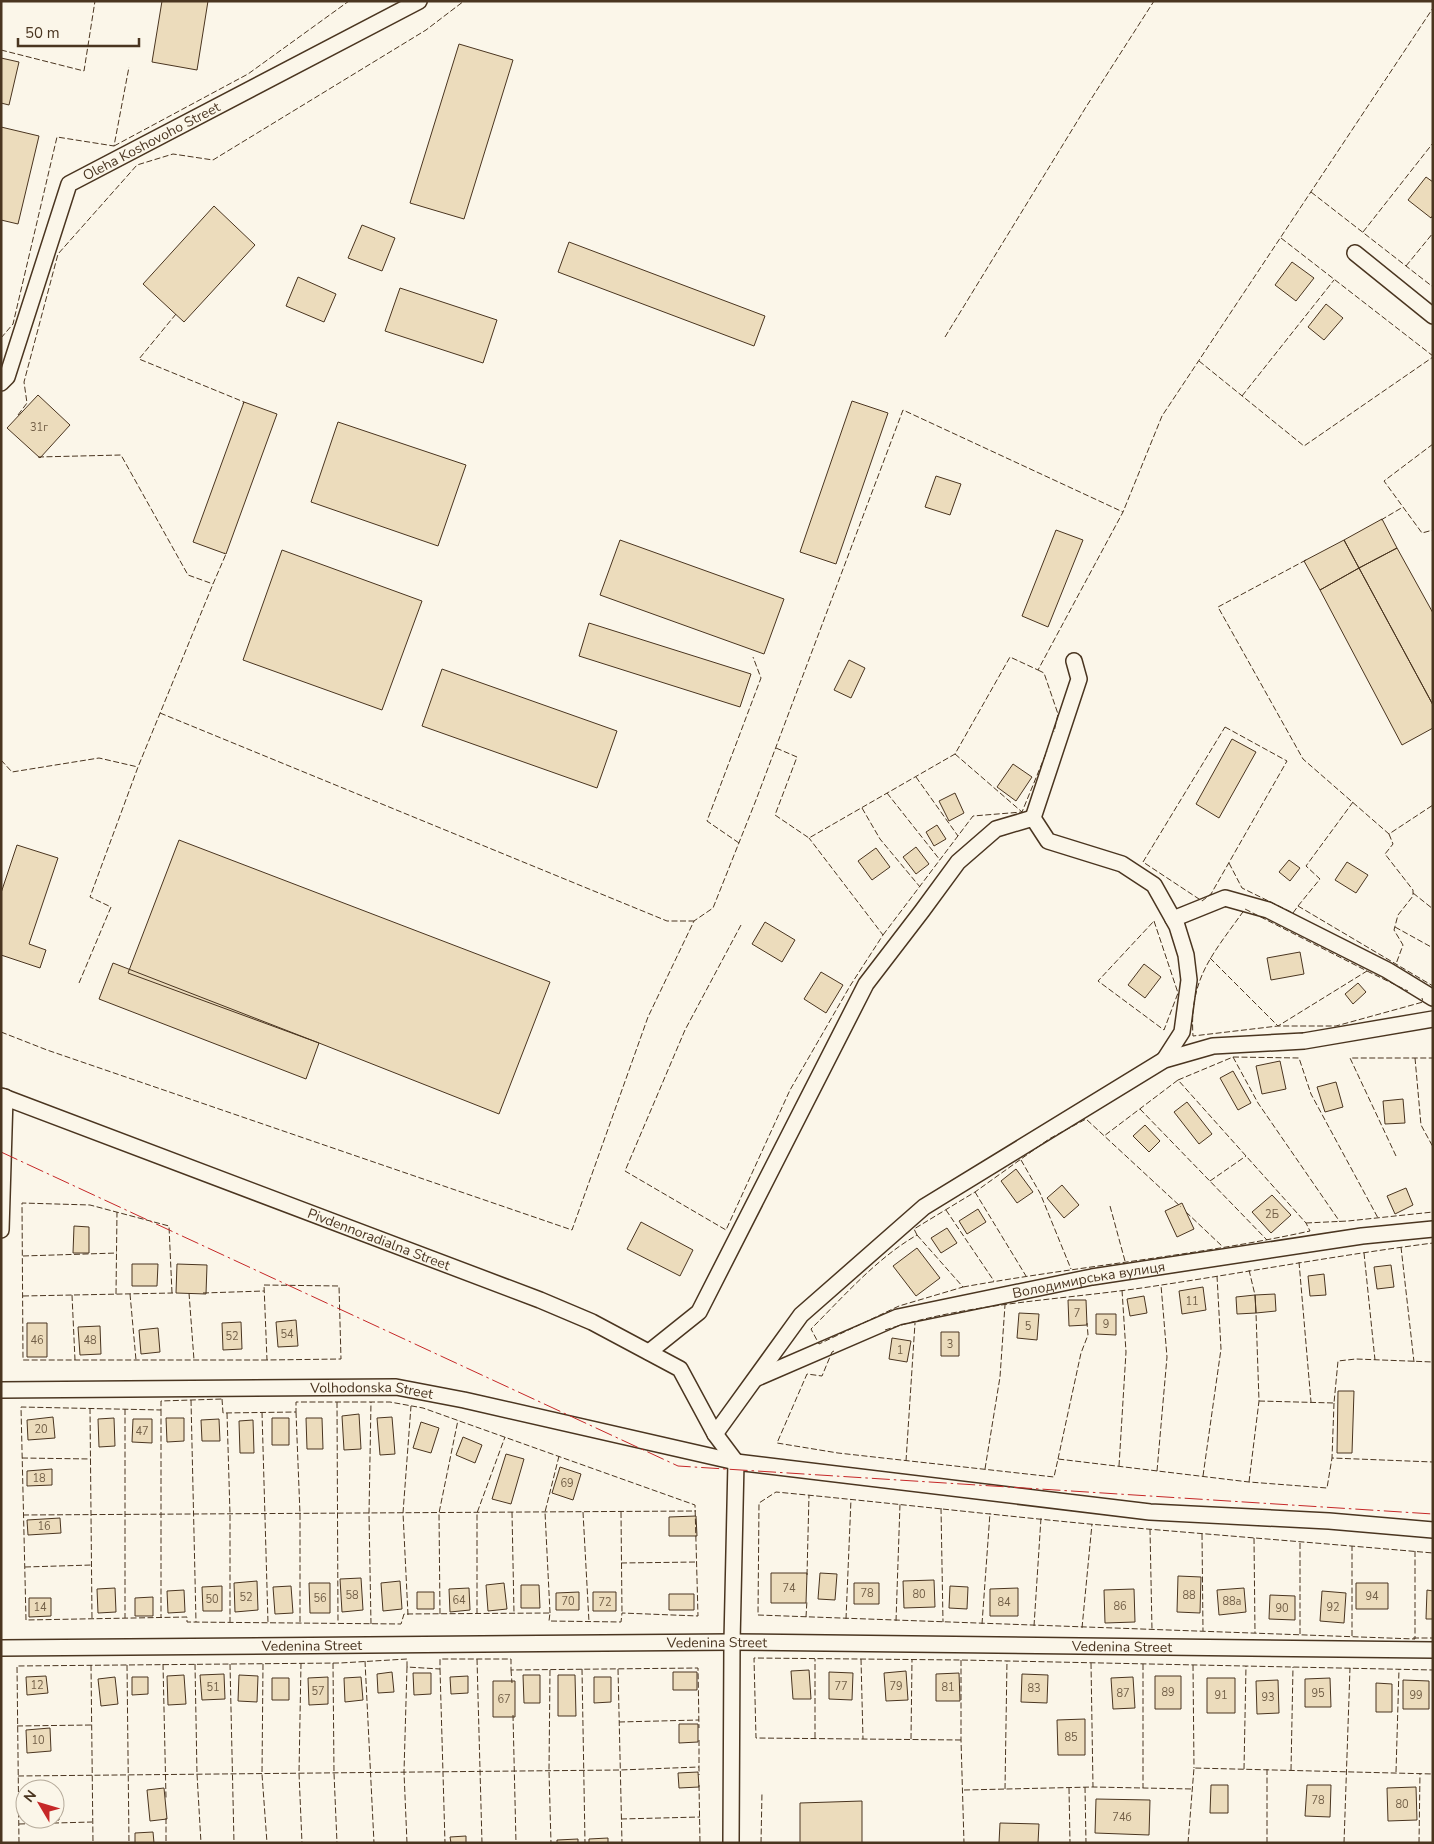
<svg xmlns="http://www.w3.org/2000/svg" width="1434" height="1844" font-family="'Nunito Sans',sans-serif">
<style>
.building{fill:#ecdcbc;stroke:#4a3520}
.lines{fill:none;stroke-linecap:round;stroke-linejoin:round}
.street-casing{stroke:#4a3520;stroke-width:18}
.street{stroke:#fbf6e9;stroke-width:15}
.fence{stroke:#4a3520;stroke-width:1;stroke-dasharray:6 2.5;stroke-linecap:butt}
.power{stroke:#c62828;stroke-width:1;stroke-dasharray:18 4 2.5 4;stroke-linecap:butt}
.labels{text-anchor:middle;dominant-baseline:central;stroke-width:4;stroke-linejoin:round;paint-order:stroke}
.number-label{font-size:11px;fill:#725f47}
.street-label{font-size:14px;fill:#4a3520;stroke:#fbf6e9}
</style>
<rect width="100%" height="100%" fill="#fbf6e9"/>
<path class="building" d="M162,1h46l-11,69 -45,-8z
M459,44l54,16 -49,159 -54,-16z
M1,58l18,4 -10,43 -8,-2z
M1,127l38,9 -21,88 -17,-4z
M1426,177l7,5v33l-2,3 -23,-18z
M214,206l41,39 -71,77 -41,-38z
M362,225l33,13 -13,33 -34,-13z
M569,242l196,74 -11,30 -196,-74z
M1292,262l22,16 -18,23 -21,-16z
M298,277l38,17 -12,28 -38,-16z
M400,288l97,32 -14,43 -98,-32z
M1326,304l17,14 -19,22 -16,-13z
M38,395l32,30 -30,33 -33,-30z
M852,401l36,12 -52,151 -36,-12z
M244,402l33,12 -51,140 -33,-12z
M338,422l128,43 -28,81 -127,-44z
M936,476l25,8 -11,31 -25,-8z
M1382,519l15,29 -38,20 -15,-28z
M1056,530l27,10 -35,87 -26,-11z
M620,540l164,59 -20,55 -164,-59z
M1344,540l15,28 -39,22 -16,-29z
M1397,548l36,65v92l-74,-137z
M282,550l140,51 -40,109 -139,-50z
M1359,568l74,137v23l-31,17 -82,-155z
M589,623l162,51 -11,33 -161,-51z
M849,660l16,8 -14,30 -17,-8z
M442,669l175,62 -20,57 -175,-62z
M1232,739l24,13 -37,66 -23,-14z
M1013,764l19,13 -16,24 -19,-14z
M955,793l9,20 -15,8 -10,-20z
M937,825l9,14 -12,7 -8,-14z
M179,840l371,142 -51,132 -180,-71 -191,-70z
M17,845l41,13 -29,86 17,6 -6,18 -39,-13v-62z
M916,847l13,17 -13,10 -13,-17z
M876,848l14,19 -18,13 -14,-19z
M1289,860l11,8 -10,13 -11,-9z
M1347,862l21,13 -12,18 -21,-13z
M765,922l30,18 -13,22 -30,-18z
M1300,952l4,22 -33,6 -4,-22z
M113,963l206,80 -13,36 -207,-80z
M1144,964l17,13 -16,21 -17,-13z
M821,972l22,13 -17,28 -22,-14z
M1358,983l8,9 -13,12 -8,-10z
M1280,1061l6,28 -24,5 -6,-28z
M1233,1071l18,32 -13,7 -18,-32z
M1336,1082l7,25 -18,5 -8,-25z
M1403,1099l2,24 -20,1 -2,-23z
M1187,1102l25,32 -13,10 -25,-32z
M1145,1125l15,16 -11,11 -16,-16z
M1016,1169l17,23 -16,11 -16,-22z
M1062,1185l17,20 -15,13 -17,-20z
M1406,1188l7,17 -18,9 -8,-18z
M1272,1195l19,20 -20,18 -19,-21z
M1182,1203l12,26 -17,8 -12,-26z
M978,1209l8,13 -19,12 -8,-13z
M641,1222l52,28 -13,26 -53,-27z
M74,1226l15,1v26h-16z
M947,1228l10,15 -16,10 -10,-15z
M917,1248l23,30 -24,18 -23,-30z
M132,1264h26l-1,22h-25z
M177,1264l30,1 -1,29 -30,-1z
M1391,1265l3,22 -17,2 -3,-22z
M1324,1274l2,21 -16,1 -2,-20z
M1203,1287l3,23 -24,4 -3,-23z
M1275,1294l1,17 -20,2 -1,-18z
M1255,1295l1,18 -19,1 -1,-17z
M1144,1296l3,17 -17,3 -3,-17z
M1068,1300h18l1,25 -18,1z
M1019,1313l20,1 -2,26 -20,-2z
M1096,1314h20v21l-20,-1z
M296,1320l2,26 -20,1 -2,-25z
M241,1322l1,27 -19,1 -1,-27z
M27,1323h20v34h-20z
M100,1326l1,28 -21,1 -2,-28z
M158,1328l2,24 -19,2 -2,-24z
M941,1332h18v24h-18z
M892,1338l19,3 -4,21 -18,-3z
M1338,1391h16l-2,62h-15z
M359,1414l2,35 -17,1 -2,-34z
M53,1417l2,21 -27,2 -1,-20z
M392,1417l3,37 -15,1 -3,-37z
M114,1418l1,28 -16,1 -1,-28z
M166,1418h18v23l-17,1z
M272,1418h17v27h-17z
M306,1418h16l1,31h-16z
M133,1419h19v24l-20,-1z
M219,1419l1,22h-18l-1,-21z
M253,1420l1,33h-14l-1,-32z
M421,1422l18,6 -8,25 -18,-5z
M463,1437l19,8 -7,18 -19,-8z
M506,1454l18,5 -13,45 -19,-5z
M560,1467l21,7 -8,26 -21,-7z
M52,1469v16l-25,1v-15z
M696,1516l1,20h-28v-19z
M60,1518l1,15 -33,2 -1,-15z
M771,1573h36l-1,30h-35z
M820,1573l17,1 -2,26 -17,-1z
M1178,1576l23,1 -1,36 -23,-1z
M361,1578l2,32 -21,2 -2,-33z
M934,1580l1,27 -31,1 -1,-27z
M257,1581l1,29 -23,2 -1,-29z
M400,1581l2,28 -19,2 -2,-28z
M309,1583h21v30h-20z
M504,1583l3,26 -19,2 -2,-26z
M854,1583h25v21h-25z
M1356,1583h32v26h-32z
M521,1585h18l1,23h-19z
M222,1586v25h-19l-1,-24z
M291,1586l2,27 -18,1 -2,-27z
M950,1586l18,1 -1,22 -18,-1z
M115,1588l1,24 -18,1 -1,-24z
M469,1588l1,22 -20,2 -1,-23z
M1018,1588v28h-28v-27z
M1244,1588l2,24 -27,3 -2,-25z
M1134,1589l1,33 -30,1 -1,-33z
M184,1590l1,22 -17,1 -1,-22z
M1427,1590l6,1v28h-7z
M1322,1591l24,2 -2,30 -24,-2z
M417,1592h17v17h-17z
M579,1592v18h-23v-17z
M593,1592h23v19h-23z
M669,1594h25v16h-25z
M1270,1595l25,1v24l-26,-1z
M153,1597v19h-18v-18z
M29,1598h22v18l-22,1z
M809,1670l2,29h-18l-2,-28z
M906,1671l2,29 -22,1 -2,-28z
M392,1672l2,20 -16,1 -1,-19z
M673,1672h24v18h-24z
M829,1672l24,1 -1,27 -23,-1z
M413,1673h18v21l-17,1z
M959,1673l1,28h-24v-27z
M224,1674l1,25 -23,1 -2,-25z
M1022,1674l26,1 -1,28 -26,-1z
M184,1675l2,29 -18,1 -1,-29z
M239,1675l19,1 -1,26 -19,-1z
M523,1675h17v28h-16z
M558,1675h17l1,41h-18z
M46,1676l2,17 -21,2 -1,-18z
M468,1676v17l-17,1 -1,-17z
M1155,1676h26v33h-26z
M115,1677l3,27 -17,2 -3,-27z
M132,1677h16v17l-16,1z
M328,1677v27l-19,1 -1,-27z
M361,1677l2,23 -18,2 -1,-24z
M594,1677h17v25l-17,1z
M1133,1677l2,31 -22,1 -2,-31z
M272,1678h17v22h-17z
M1207,1678h28v35h-28z
M1330,1678l1,29h-26v-28z
M1278,1680l1,33 -22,1 -1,-33z
M1403,1680l26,1v28h-26z
M493,1681h22v36h-22z
M1376,1683l16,1v28h-16z
M1085,1719v36h-27l-1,-35z
M679,1724h19v18l-19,1z
M50,1728l1,23 -24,2 -1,-23z
M698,1772l1,15 -20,1 -1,-15z
M1211,1785h17v28h-18z
M1307,1785h24l-1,32 -25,-1z
M1416,1787l1,33 -29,1 -1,-33z
M164,1788l3,31 -17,2 -3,-31z
M1096,1799l54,1 -1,35 -54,-2z
M862,1801v42h-62v-40z
M55,1804h3l1,16 -34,2 -1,-16 1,13h30z
M1000,1823l39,1 -1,19h-39z
M153,1832l1,11h-19v-10z
M466,1836v7h-15l-1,-6z
M608,1838v5h-19v-4z
M578,1839v4h-21v-3z"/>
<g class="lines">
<g class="street-casing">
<g id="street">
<path d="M1355,253l78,63"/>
<path id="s1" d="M1,383l6,-6 62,-193 350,-183"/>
<path d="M1033,818l46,-139 -5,-18"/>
<path d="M1173,919l52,-21 43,12 119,60 46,28"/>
<path id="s2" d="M1,1096l539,204 52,22 88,47 35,65 21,28 -4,180 -1,201"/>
<path d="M1,1230l4,-133"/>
<path d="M649,1352l50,-40 167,-328 56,-73 36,-49 38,-33 37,-11 15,23 74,23 32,21 23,41 9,29 3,25 -7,52 -18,28"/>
<path id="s3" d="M757,1378l141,-61 194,-40 270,-41 71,-7"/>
<path id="s4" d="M1,1390l395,-3 68,13 272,62 414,50 179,9 104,9"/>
<path d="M715,1434l86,-119 123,-108 240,-147 49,-14 91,-5 129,-22"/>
<path id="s5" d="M1,1648l731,-6 701,8"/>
</g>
</g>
<use href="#street" class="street"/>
<path class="fence" d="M1,50l83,21 11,-70
M114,146l134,-72 101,-73
M1311,192l122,95
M1363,232l70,-89
M1281,238l152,118
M1406,266l27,-33
M176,314l-37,45 105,43 -1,2
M945,337l141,-230 68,-106
M1,338l12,-14 44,-187 57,9 15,-79
M1199,361l105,85 129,-89
M1242,396l92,-116
M18,415l9,-12 -3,-21 34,-128 79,-89 36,-11 40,6 213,-130 38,-29
M1433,444l-49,37 38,52 11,-3
M38,457l83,-2 67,120 25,9
M1381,520l22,-13
M1306,560l-88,47 85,152 86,75 44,-29
M1038,670l6,3 14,41 -4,18
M160,713l507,208h27
M1225,727l62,34 -76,133 -9,7 -59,-39z
M776,748l21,9 -22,58 34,23 146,-84 55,-97 28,13 85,-158 39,-96 271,-408
M955,754l67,58
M1,760l11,12 87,-14 39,9
M916,777l42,59
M887,793l53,67
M862,808l18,31 40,48
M1389,834l4,10 -8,10 28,36v6l-15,19 -4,15 9,15 -7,19
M739,843l-32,-22 54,-143 -8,-21
M1229,863l13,25 51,25 5,-7 135,80
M1413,893l20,16
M1298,906l22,-27 -14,-13 47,-64
M1154,921l24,72 -14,37 -66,-49z
M741,925l-56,105 -60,141 101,59 64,-140 60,-104 33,-51 -74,-97
M1395,927l38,21
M883,935l90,-119 49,-4 25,-61
M1210,958l68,68 89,-55 -122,-62c-32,45 -56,69 -52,127l85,-10h58l87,-24 -1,-4
M1367,971l41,20
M79,983l32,-76 -21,-10 48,-130 75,-183 13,-30 -2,-1
M1,1032l46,18 525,180 76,-213 46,-96 19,-13 43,-108 147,-390 220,102
M1233,1057l66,1 12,36 67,124
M1415,1058l6,67 12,22
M1178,1080l55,-23 25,46 82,119
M1140,1109l127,131
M1396,1156l-46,-98h83
M1021,1160l19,33 31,76
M1210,1181l36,-25
M975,1192l51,84
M1110,1206l15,55
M946,1210l48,71
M1186,1212l37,35
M1306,1223l42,-2 85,-9
M917,1235l-3,-6 61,-37 74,-53 37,-20 95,88
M917,1235l46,52 -64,19 -80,38 -8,-15c33,-33 66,-71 106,-94z
M1401,1247l13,115
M1364,1253l11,107
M23,1256l94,-3
M1299,1262l12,140
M1249,1270l6,25
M264,1285l75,1 2,73 -74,1z
M963,1287c116,-21 233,-31 347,-56l-4,-8 -128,-143 -74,56
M172,1293l-3,-67 -79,-21 -68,-2 1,157h244
M189,1293l5,67
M203,1293l61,-2
M116,1294l1,-82
M130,1294l6,66
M72,1295l3,65
M23,1296l150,-3
M885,1330c86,-28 180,-30 270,-44 93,-14 185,-31 278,-43
M834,1351l-2,1 -10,24 -15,-2 -30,69 61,10 216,24 4,-18 191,23 78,6 5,-30
M222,1399l1,14 73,-1v-10h94l33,6 272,97 3,111 -76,-3 -1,9 -72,-1 1,-8 -146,1 -3,10 -214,-2v-5l-161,3 -5,-213 140,3v-9z
M191,1400l5,222
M1259,1401l75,2 4,-42 18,-2 77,3
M337,1402l1,221
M1334,1403l-2,55 101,4
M90,1408l2,211
M125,1409v209
M161,1410v207
M262,1412l6,211
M296,1412l4,102v109
M227,1413l3,101v108
M22,1458l69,1
M1058,1459l23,-106 7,-18 -1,-12
M906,1461l9,-138
M1119,1466l7,-114 -4,-62
M985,1469l15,-92 5,-72
M1157,1471l10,-114 -6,-72
M1203,1476l18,-127 -4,-73
M1249,1482l10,-81 -3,-88
M941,1508l2,114
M512,1512l2,101
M583,1512l6,110
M621,1512l1,101
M23,1515l673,-4
M1150,1529l2,101
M1202,1534l1,97
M1254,1538l1,95
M1415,1551v88l-657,-24 1,-112 17,-11c105,10 209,22 313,32 115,10 229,19 344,29
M621,1563l76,-1
M25,1567l67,-2
M807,1575l2,-80
M550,1613l-5,-101 14,-56
M440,1614l-1,-101 19,-93
M477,1614v-101l28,-76
M408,1615l-5,-102 8,-107
M806,1617l1,-17
M846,1619l5,-120
M896,1621l4,-117
M371,1624l-2,-110 2,-112
M982,1624l8,-111
M1034,1626l7,-108
M1082,1628l10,-104
M1300,1634v-92
M1352,1636v-90
M1413,1638h20
M477,1659l5,184
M861,1659l2,80
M961,1660v80l3,103
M365,1661l9,182
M301,1663l-2,110 3,70
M333,1663l1,110 3,70
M1091,1663l2,124
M163,1664l3,134
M195,1664l2,110 4,69
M230,1664l4,179
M263,1664l-1,110 5,69
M1143,1664v124
M91,1665l2,178
M127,1665l2,178
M1193,1665l1,103
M407,1667l-3,105 3,71
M440,1669l5,174
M582,1669l3,174
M618,1669l4,174
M511,1670l1,13
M550,1670l-1,101 2,72
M513,1715l3,128
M619,1722l80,-2
M17,1726l74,-1
M815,1738v-79
M911,1739l1,-79
M699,1740v35
M961,1740l-205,-2 -2,-80 207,2 472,10
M1244,1769l2,-103
M1291,1770l2,-103
M1396,1772l3,-103
M18,1776l602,-6 79,-3
M699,1785l1,58
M1085,1787l1,56
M1069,1788l1,55
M1005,1789l2,-128
M964,1790l129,-3 99,2
M166,1818v25
M621,1819l79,-2
M19,1824l73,-2
M19,1843l-2,-177 323,-3 67,-4v8l33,2v-10h71v11l187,-2 1,60
M761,1843l1,-51
M1188,1843l6,-75 239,6
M1267,1843v-74
M1344,1843l6,-175
M1419,1843l1,-70"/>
<path class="power" d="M1,1152l677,314 755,48"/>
</g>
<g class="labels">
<g class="number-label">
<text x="39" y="427">31г</text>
<text x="1272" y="1214">2Б</text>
<text x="1192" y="1301">11</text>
<text x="1077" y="1313">7</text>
<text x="1106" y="1324">9</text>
<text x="1028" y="1326">5</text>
<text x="287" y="1334">54</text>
<text x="232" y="1336">52</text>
<text x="37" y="1340">46</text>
<text x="90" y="1340">48</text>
<text x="950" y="1344">3</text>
<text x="900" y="1350">1</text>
<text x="41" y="1429">20</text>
<text x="142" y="1431">47</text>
<text x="39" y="1478">18</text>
<text x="567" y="1483">69</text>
<text x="44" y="1526">16</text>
<text x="789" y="1588">74</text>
<text x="867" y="1593">78</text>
<text x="919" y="1594">80</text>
<text x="352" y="1595">58</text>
<text x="1189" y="1595">88</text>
<text x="1372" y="1596">94</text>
<text x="246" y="1597">52</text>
<text x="320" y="1598">56</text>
<text x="212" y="1599">50</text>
<text x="459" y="1600">64</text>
<text x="568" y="1601">70</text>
<text x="1232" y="1601">88а</text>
<text x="605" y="1602">72</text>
<text x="1004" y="1602">84</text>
<text x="1120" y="1606">86</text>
<text x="40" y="1607">14</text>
<text x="1333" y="1607">92</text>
<text x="1282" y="1608">90</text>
<text x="37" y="1685">12</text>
<text x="841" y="1686">77</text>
<text x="896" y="1686">79</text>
<text x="213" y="1687">51</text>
<text x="948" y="1687">81</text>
<text x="1034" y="1688">83</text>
<text x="318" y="1691">57</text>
<text x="1168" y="1692">89</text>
<text x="1123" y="1693">87</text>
<text x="1318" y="1693">95</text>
<text x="1221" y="1695">91</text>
<text x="1416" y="1695">99</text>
<text x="1268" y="1697">93</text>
<text x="504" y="1699">67</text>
<text x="1071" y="1737">85</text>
<text x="38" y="1740">10</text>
<text x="1318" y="1800">78</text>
<text x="1402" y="1804">80</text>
<text x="1122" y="1817">74б</text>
</g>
<g class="street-label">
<text stroke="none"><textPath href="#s1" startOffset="304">Oleha Koshovoho Street</textPath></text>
<text stroke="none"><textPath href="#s2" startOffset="404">Pivdennoradialna Street</textPath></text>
<text stroke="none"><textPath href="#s3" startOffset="348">Володимирська вулиця</textPath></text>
<text stroke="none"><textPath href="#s4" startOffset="371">Volhodonska Street</textPath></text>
<text stroke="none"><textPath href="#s5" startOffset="716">Vedenina Street</textPath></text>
<text stroke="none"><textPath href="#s5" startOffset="311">Vedenina Street</textPath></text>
<text stroke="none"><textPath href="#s5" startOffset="1121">Vedenina Street</textPath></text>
</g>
</g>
<rect width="1434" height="1844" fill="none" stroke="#4a3520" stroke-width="5"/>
<g transform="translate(40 1804) rotate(308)"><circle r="24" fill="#fbf6e9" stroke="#b4a999"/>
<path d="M0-4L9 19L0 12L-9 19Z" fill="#c62828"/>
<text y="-8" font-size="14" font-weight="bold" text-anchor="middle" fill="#4a3520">N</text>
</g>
<path d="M18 38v8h121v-8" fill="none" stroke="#4a3520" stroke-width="2.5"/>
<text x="25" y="38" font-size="15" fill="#4a3520" stroke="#fbf6e9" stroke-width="4" paint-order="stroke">50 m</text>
</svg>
